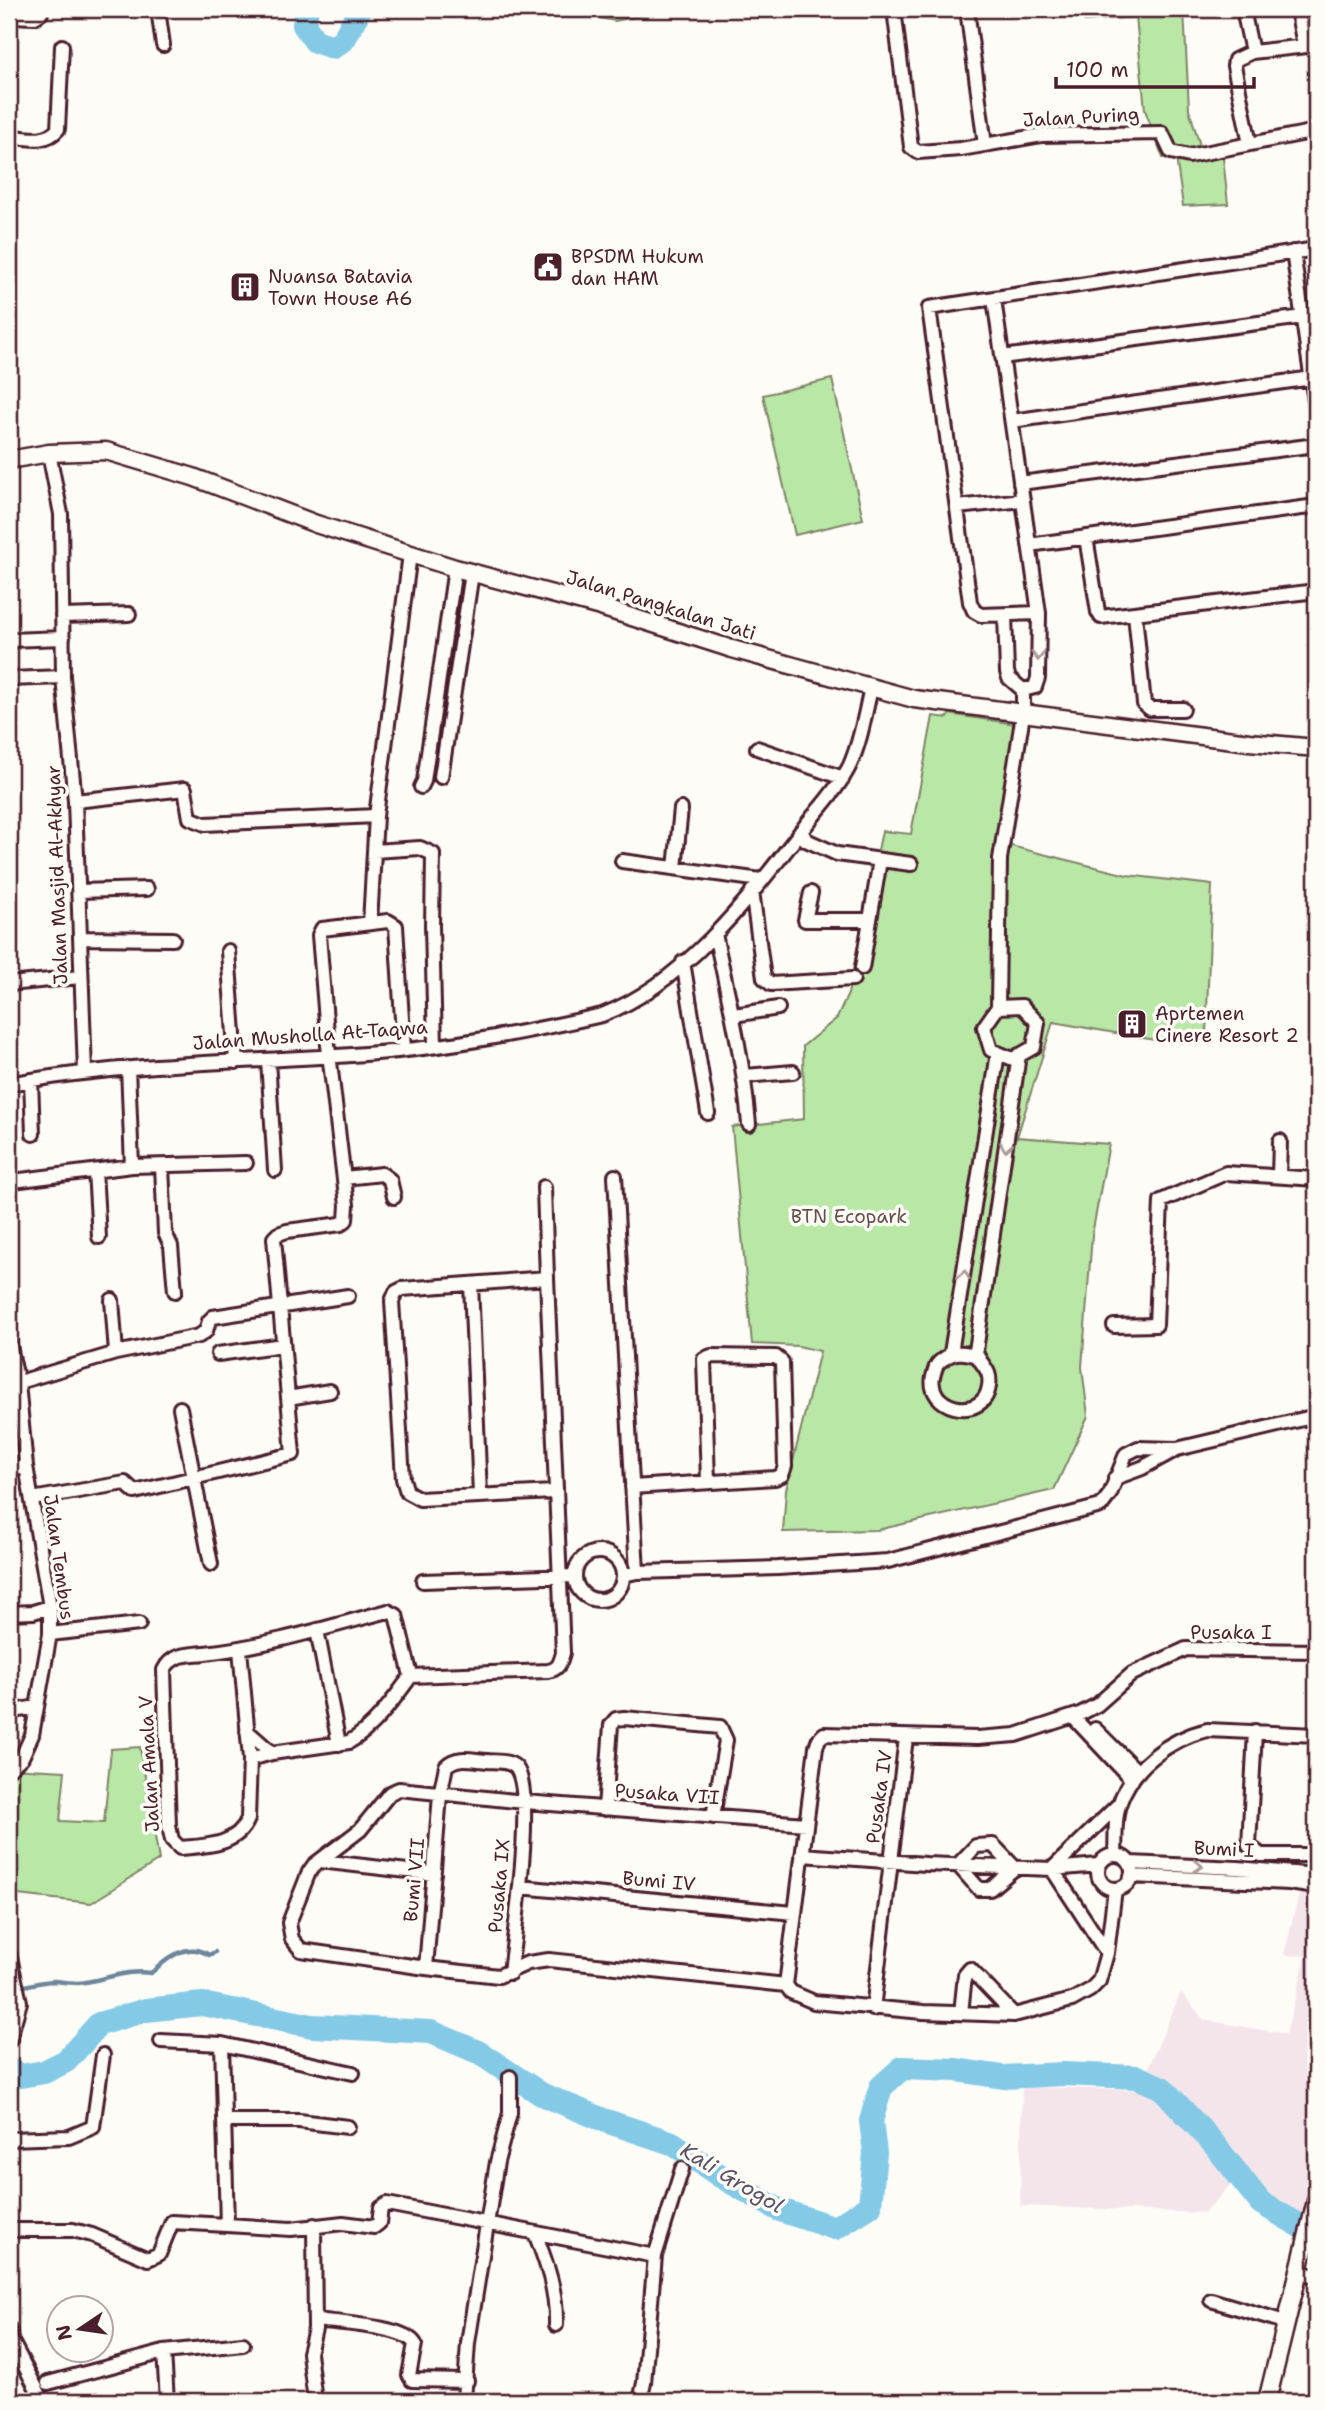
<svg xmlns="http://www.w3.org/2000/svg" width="1325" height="2410" font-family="'Shantell Sans',sans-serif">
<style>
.built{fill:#f4e5eb}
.green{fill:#b8e7a6;stroke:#818368;stroke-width:2}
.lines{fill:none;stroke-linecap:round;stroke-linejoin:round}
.stream{stroke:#6d869b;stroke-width:4.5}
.river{stroke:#84cae6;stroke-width:24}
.minor-casing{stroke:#4a1f2b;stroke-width:18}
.major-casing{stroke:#4a1f2b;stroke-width:21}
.minor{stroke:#fdfcf7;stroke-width:12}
.major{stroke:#fdfcf7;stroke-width:16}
.oneway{stroke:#ac999b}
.labels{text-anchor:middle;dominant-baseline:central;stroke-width:7;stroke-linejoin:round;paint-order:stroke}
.street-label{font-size:19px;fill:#4a1f2b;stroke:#fdfcf7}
.poi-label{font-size:19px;fill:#4a1f2b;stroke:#fdfcf7;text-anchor:start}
.park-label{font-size:19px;fill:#66514a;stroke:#fdfcf7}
.water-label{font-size:21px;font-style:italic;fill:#5b5263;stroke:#fdfcf7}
</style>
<rect width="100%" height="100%" fill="#fdfcf7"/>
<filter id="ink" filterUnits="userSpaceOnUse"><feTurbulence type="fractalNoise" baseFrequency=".0143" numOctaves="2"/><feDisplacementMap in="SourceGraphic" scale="14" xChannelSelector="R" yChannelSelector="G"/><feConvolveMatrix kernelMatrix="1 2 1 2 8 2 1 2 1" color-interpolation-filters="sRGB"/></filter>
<g filter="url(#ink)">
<path class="built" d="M1299,1894l17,1v294l-9,35 -32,-6 -44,-34 -27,29 -184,-7 2,-119 117,3 42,-98 23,28 82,14 20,-78 -22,-1z"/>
<path class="green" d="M553,9h119l-57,12z
M1069,9h115l5,100 13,43 20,-4 6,56 -45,2 -7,-49 -13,1 -18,-48 -9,-93 -51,4z
M832,379l31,140 -68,16 -32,-140z
M949,714l67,10 -9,121 120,30 85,10 -6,150 -46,6 -107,-19 -36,115 92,7 -17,91 -10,132 6,49 -34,74 -177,40 -94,2 3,-42 34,-139 -22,-5 -46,-2 -20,-217 72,-8 -1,-73 34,-28 11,-24 34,-163 29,3 22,-118 15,2z
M140,1747l19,113 -68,43 -82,-9v-126l56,3 -5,50 44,2 7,-74z"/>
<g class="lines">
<path class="stream" d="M21,1987c11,-3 23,-6 34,-6 8,1 15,2 23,2 25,-2 47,-14 73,-10 17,-15 35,-32 58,-18l6,-3
M9,1995l1,-1"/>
<path class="river" d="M307,9l-3,16 11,16 18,6 11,-8 16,-30
M9,2069l12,7 23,-4 22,-11 33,-37 47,-14 56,-6 110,22 119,6 47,20 63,42 65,27 66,22 50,34 55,32 58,19 35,-22 5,-53 -4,-32 10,-34 21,-19 54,2 47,7 61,-3 73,3 25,11 51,55 48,60 55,32"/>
<g class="minor-casing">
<path id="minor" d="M158,9l5,36
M894,9l17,138 7,5 43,-3 81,-14 120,-2 9,19 18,4 127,-25
M967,9l18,136
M1243,9l9,43
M1297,9l7,36
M9,16l26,1 6,-4 1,-4
M9,136c17,2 37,8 49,-7l4,-83
M1250,144l-16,-78 1,-6 17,-8 64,-7
M1293,252l23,157
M994,299l45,314 -1,65 -3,9 -12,3
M1002,357l301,-40
M1012,421l300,-43
M49,453l12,61 2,163 12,124 10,271
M1020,483l296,-38
M957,507l66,-7
M1086,537l12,75 3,5 215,-26
M1029,545l287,-39
M1039,613l-58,2 -7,-4 -4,-9 -41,-294 387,-59
M1135,614l9,90 6,5h33
M1005,615l2,57 2,6 14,12
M62,616l67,-2
M9,640l54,-2
M9,679l54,-2
M757,748l86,30
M441,777l31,-204
M421,787l3,-6 31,-213
M75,801l110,-12 5,29 15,6 171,-8
M801,831l5,9 31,14 74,10
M374,851l46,-3 13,6 -1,72 3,119
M622,861l139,19
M675,868l6,-59
M79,891l68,-2
M752,891l12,87 7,6 82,-5
M811,893l-6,27h63
M370,923l6,-107 34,-262
M715,934c14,66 28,122 34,190
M80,938l93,1
M228,951l8,111
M683,962l25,151
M862,968l18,-108
M9,984l71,-7
M998,1007l24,-1 16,17 -4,24 -21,12 -22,-9 -7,-23 14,-20 2,-148 23,-145v-24
M734,1015l44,-7
M268,1060l7,110
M128,1068l4,98
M745,1076l48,-4
M31,1080l2,54
M9,1084c117,-22 237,-21 356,-30 80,-6 159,-21 237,-39 84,-32 151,-122 204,-190 15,-19 34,-39 44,-60 11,-24 15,-52 21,-77
M162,1166l3,67 6,13 4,45
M95,1171l4,66
M1279,1175l1,-34
M615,1176l22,396
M344,1178l38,-4 8,6 4,17
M13,1181l119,-15 114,-3
M544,1187l3,91
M471,1284l9,211
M112,1300l4,53
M1114,1326l42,-1 5,-124 65,-28 90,6
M9,1342l9,41 8,83 24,141v27l-18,101 -10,22 -13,12
M951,1353l47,-300
M218,1354l65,-9
M977,1356c-14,-5 -23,-5 -35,4 -6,4 -6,7 -8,13 -12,36 50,51 55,13 3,-18 -10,-21 -13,-35l43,-296
M9,1385l107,-32 83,-17 7,-5 3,-10 4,-4 135,-21
M288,1398l42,-7
M180,1408l31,156
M9,1470l17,-4
M1115,1478l27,-10 35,-19
M632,1487l143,-9 7,-3 3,-9 -3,-104 -6,-5 -65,-1 -7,3 4,123
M32,1499l93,-16 10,9 158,-38 -19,-216 4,-4 9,-3 54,-7 5,-4 1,-15 -19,-160 -9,-110 3,-6 66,-8 8,5 8,124
M575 1576a24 24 0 1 1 48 0a24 24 0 1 1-48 0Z
M623,1575l14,-3 141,-4 110,-7 213,-55 9,-12 16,-40 12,-6 39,1 139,-33
M423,1581l151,-5
M9,1613l24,-1 17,-5
M317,1630l22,114
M50,1634l89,-10
M240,1649l10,110 -2,60c-11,27 -43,27 -68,29l-8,-8 -3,-14 -5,-156c8,-17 25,-15 41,-17 62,-7 123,-26 183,-42l8,4 15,61
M9,1712l27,-5
M1073,1717l59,63
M1095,1729l43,43
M247,1731l25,22
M1255,1731l-6,115 12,9h55
M250,1759l22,-6 77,-11c25,-14 45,-43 62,-66l137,-5c11,-2 12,-8 15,-18l-16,-375 -145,11 -6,3 -4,9 11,178 4,13 13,7 134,-7
M605,1809l6,-84 5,-6 8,-1 96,9 6,13 -13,77
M993,1845l22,23 -25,21h-11l-21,-24 18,-19z
M1098 1872a17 17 0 1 1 34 0a17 17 0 1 1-34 0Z
M802,1855l124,9 126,5 55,84
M1115,1855c1,-16 -1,-35 4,-50 12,-38 51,-66 88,-75l109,5
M320,1861l114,13
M1130,1863l108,5 78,7
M1052,1869l67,-65
M1052,1869l47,-4
M1131,1876l158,7 27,4
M520,1887l274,26
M1115,1889l-8,64 -8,28 -9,9 -18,10 -58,15 -91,-3 -109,-10 -23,-10 -5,-7 30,-238 3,-8 5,-5 153,4 39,-3 64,-21 17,-9 35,-31 54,-25 130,2
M9,1953l11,49 -11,39
M426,1968l14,-173 6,-29c11,-11 27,-6 41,-5 10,1 24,-1 30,8 18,29 -3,165 -7,204
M786,1985l-237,-25 -21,3 -29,13 -73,-8 -125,-18 -9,-11 -3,-16 20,-51 5,-7 46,-35 30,-37 9,-4 126,13 281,22
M873,2009l33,-271
M961,2013l4,-38 5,-6 44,46
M161,2041l61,3 131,29
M225,2121h74l49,6
M9,2139l60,-2 24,-10 10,-72
M227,2225l64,4 52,-6 31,4 5,-4 2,-15 6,-4 268,52
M314,2225l1,104 -6,24 6,48
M9,2230h64l19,5 56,24 11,-5 13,-32 55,3 -5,-181
M535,2233c12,31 22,59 21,92
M1298,2272l18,4
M1211,2300l74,22
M316,2320c20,3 90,6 99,24l-6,31 3,5 55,1
M9,2329l2,11 32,61
M164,2352l3,49
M48,2383l116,-31 79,-8
M24,2401l17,-3
M464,2401l4,-58 7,-44 22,-137 13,-49v-36
M640,2401l4,-18 11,-127 27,-87"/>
</g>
<g class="major-casing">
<path id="major" d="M9,460l40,-7 57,-2 87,26 123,47 139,44 142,38 135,43 182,50 335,43 67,6
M1267,2401l49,-200"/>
</g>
<use href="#minor" class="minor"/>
<use href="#major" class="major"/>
</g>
<defs><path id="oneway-chevron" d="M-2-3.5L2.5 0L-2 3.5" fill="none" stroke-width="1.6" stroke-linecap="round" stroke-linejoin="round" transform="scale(1.75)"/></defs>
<g class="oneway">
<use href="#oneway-chevron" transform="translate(1038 656) rotate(91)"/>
<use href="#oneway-chevron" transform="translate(1006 1147) rotate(98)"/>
<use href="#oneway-chevron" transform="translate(964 1275) rotate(-81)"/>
<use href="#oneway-chevron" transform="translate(1198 1866) rotate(3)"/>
</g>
</g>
<defs>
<g id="civic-square" transform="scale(1.575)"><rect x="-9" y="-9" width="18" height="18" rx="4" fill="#4a1f2b" stroke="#fdfcf7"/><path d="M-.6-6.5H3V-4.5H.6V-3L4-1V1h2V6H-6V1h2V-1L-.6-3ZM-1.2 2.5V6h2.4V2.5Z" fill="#fff"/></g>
<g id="building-square" transform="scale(1.575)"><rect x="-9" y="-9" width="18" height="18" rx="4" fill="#4a1f2b" stroke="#fdfcf7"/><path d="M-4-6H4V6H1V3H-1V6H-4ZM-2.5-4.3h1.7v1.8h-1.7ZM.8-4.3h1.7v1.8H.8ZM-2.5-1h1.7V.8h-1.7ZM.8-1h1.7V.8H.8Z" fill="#fff"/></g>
</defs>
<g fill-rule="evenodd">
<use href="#civic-square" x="548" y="267"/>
<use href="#building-square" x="245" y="287"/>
<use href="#building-square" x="1132" y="1024"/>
</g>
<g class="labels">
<g class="street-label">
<text transform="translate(1081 117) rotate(-3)">Jalan Puring</text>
<text transform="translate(661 605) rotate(17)">Jalan Pangkalan Jati</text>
<text transform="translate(57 875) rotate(-92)">Jalan Masjid Al-Akhyar</text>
<text transform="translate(310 1035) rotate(-4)">Jalan Musholla At-Taqwa</text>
<text transform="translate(59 1557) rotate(82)">Jalan Tembus</text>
<text x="1231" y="1632">Pusaka I</text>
<text transform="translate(149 1764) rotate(-93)">Jalan Amala V</text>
<text transform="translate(667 1794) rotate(4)">Pusaka VII</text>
<text transform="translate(879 1797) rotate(-82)">Pusaka IV</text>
<text transform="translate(1224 1849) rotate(3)">Bumi I</text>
<text transform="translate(414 1880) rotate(-85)">Bumi VII</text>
<text transform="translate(659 1881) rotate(5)">Bumi IV</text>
<text transform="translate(499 1886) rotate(-85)">Pusaka IX</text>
</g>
<g class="poi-label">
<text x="571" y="256">BPSDM Hukum<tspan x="571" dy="22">dan HAM</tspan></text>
<text x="268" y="276">Nuansa Batavia<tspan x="268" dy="22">Town House A6</tspan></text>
<text x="1155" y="1013">Aprtemen<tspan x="1155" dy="22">Cinere Resort 2</tspan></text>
</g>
<g class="park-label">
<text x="849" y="1216">BTN Ecopark</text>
</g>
<g class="water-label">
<text transform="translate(732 2178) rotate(31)">Kali Grogol</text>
</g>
</g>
<rect width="1325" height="2410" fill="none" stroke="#fdfcf7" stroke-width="35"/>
<rect x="18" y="18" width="1290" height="2375" fill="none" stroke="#4a1f2b" stroke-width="2.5" filter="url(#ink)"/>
<g transform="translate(80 2329) rotate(257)"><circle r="33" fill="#fdfcf7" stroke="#b5a4a5" stroke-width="2"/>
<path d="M0-5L12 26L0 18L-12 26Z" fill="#4a1f2b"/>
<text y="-10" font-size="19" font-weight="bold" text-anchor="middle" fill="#4a1f2b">N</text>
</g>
<path d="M1056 77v10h198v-10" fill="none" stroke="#4a1f2b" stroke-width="3.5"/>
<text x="1066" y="77" font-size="21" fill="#4a1f2b" stroke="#fdfcf7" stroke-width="5" paint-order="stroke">100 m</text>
</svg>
